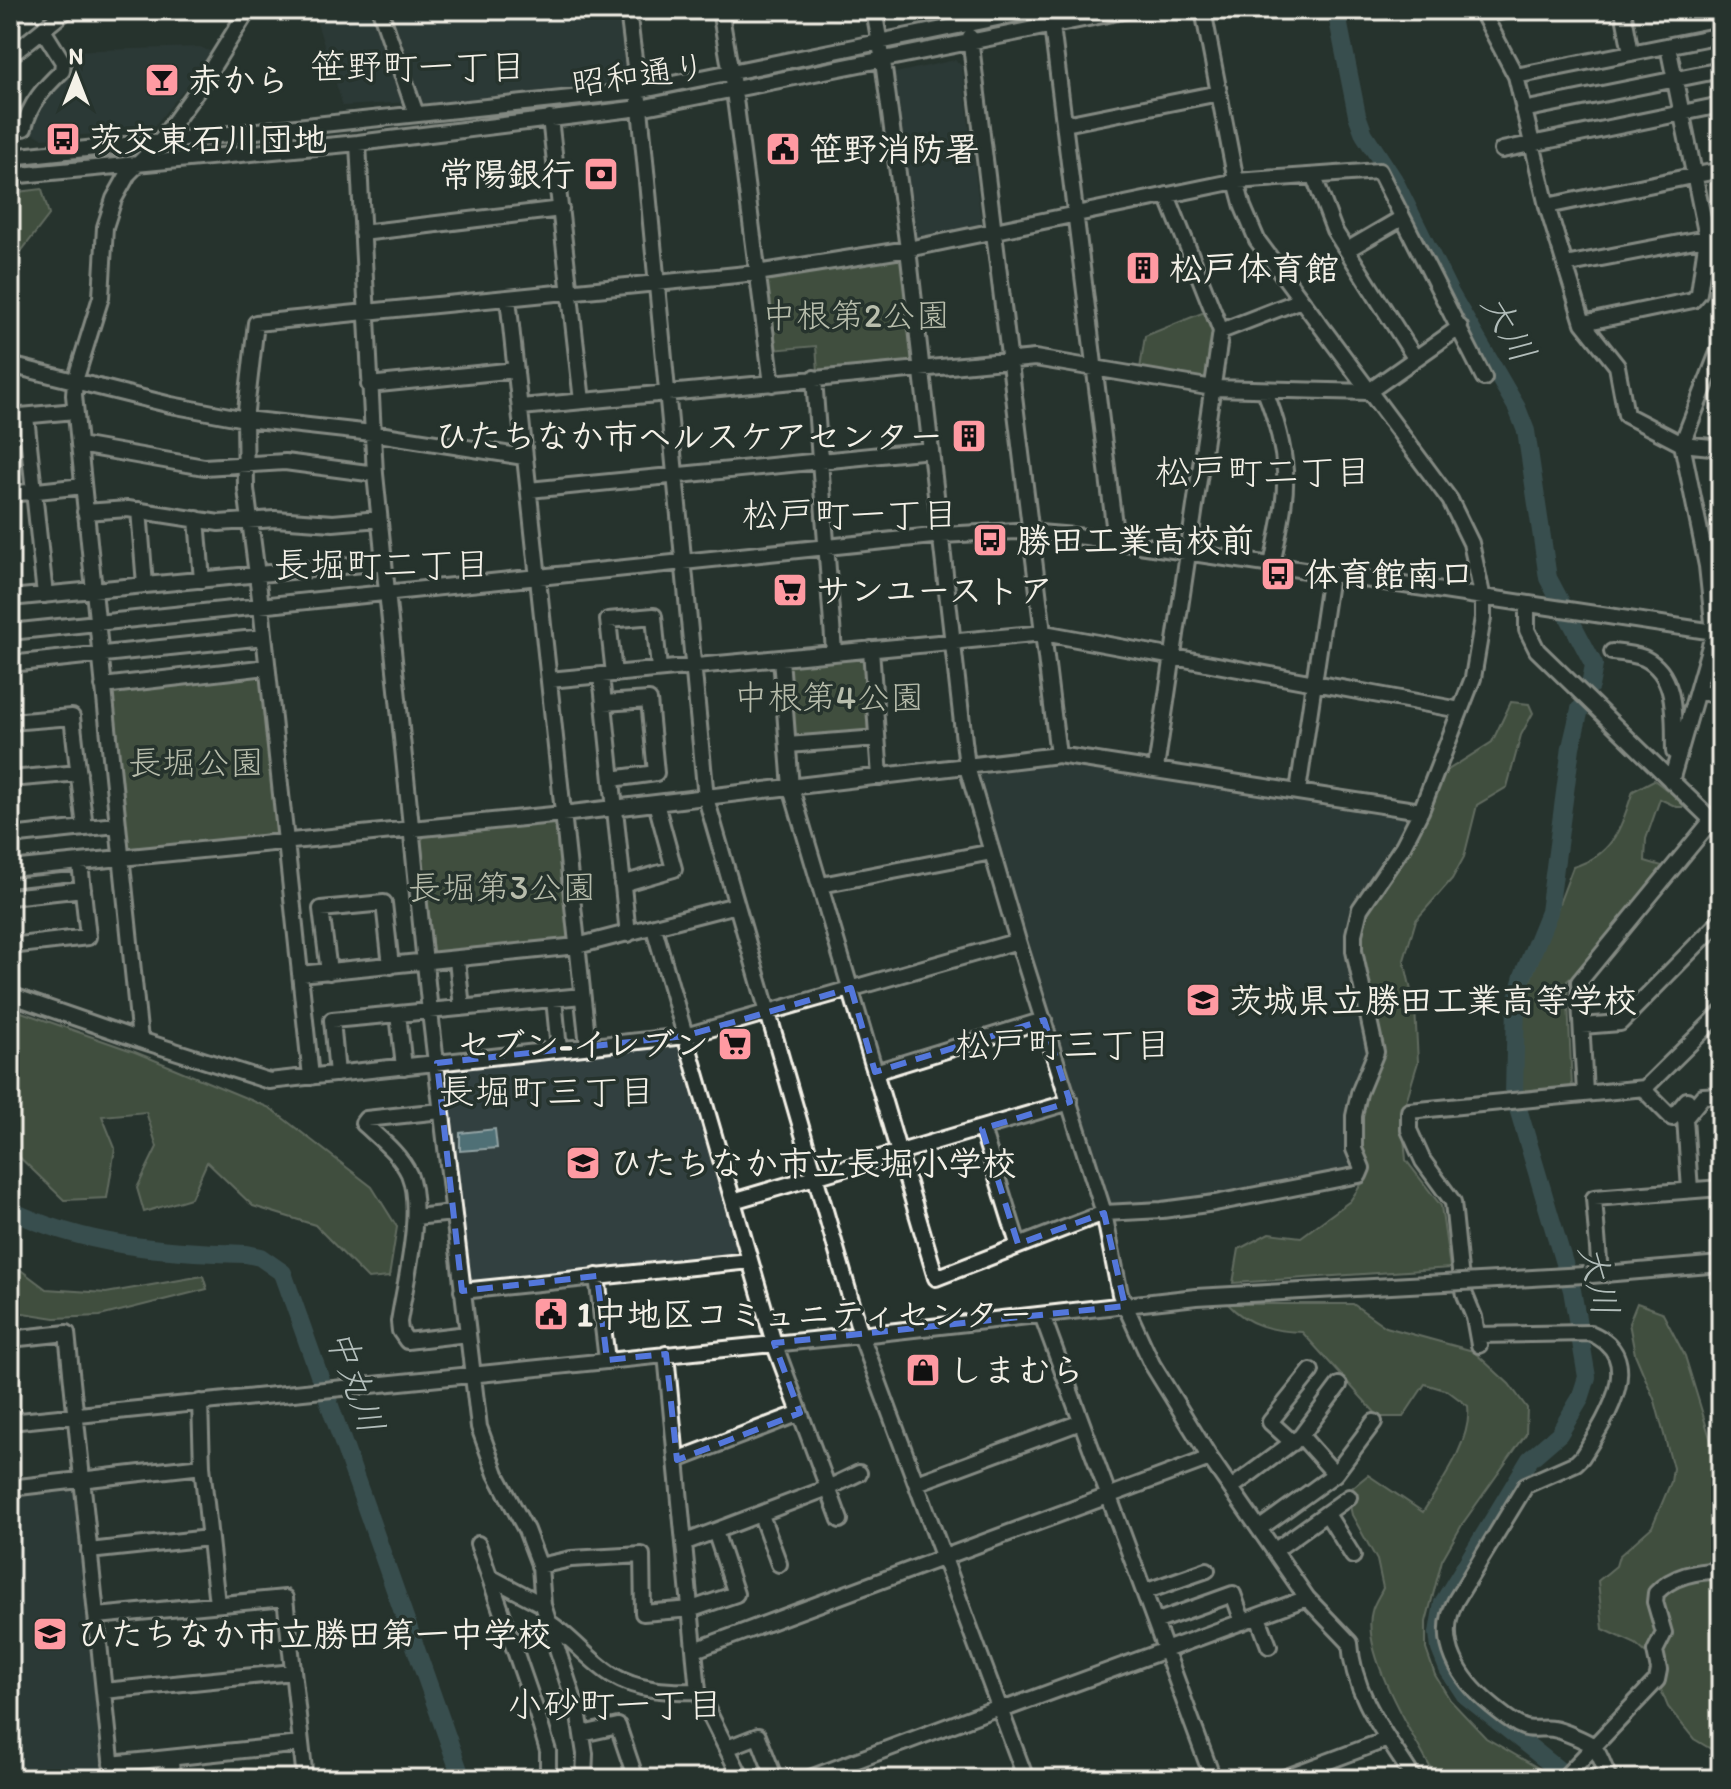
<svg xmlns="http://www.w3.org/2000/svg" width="1731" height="1789" font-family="Itim,'Klee One',sans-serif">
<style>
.built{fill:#334140}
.green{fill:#5f7052;stroke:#aab09d;stroke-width:2}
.water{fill:#506f76;stroke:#92a3a4;stroke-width:2}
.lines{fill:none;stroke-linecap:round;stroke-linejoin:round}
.river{stroke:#506f76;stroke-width:18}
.minor-casing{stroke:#f4f1e8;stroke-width:20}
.minor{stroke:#26332d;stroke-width:14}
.minor-bridge-casing{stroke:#f4f1e8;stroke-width:20;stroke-linecap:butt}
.minor-bridge{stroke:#26332d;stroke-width:14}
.marked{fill:none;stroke:#5377dc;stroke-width:6;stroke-dasharray:16 10;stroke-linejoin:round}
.labels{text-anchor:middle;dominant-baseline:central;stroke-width:7;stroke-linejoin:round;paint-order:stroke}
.street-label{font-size:34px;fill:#f4f1e8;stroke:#26332d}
.poi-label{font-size:34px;font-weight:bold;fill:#f4f1e8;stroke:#26332d;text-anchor:start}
.park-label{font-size:34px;fill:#b8bdac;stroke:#26332d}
.neighbourhood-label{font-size:36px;fill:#f4f1e8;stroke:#26332d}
.water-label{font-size:36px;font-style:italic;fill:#b2bdba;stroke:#26332d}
</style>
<rect width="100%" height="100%" fill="#26332d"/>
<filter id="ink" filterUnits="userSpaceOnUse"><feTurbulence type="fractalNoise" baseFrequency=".0125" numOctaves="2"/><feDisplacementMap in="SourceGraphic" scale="16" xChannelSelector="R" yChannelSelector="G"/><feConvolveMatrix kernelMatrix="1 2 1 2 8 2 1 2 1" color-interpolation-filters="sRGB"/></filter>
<g filter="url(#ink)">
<path class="built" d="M313,10h64l32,92 -66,4z
M390,10h228l9,73 -207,21z
M200,47l14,6 -63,77 -109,8 -14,-8 17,-36 20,-18v-25z
M955,60l7,6 20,163 -65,15 -6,-3 -20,-167z
M1060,760l349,56 3,5 -21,34 -19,195 -24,68 -1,27 8,23 -1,5 -159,28 -86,5 -131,-430 4,-6z
M676,1042l60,206 -3,7 -256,30 -12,-8 -17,-199 7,-10z
M74,1486l30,293h-69l-25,-3v-283z"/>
<path class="green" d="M42,189l7,26 -39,51v-73z
M901,256l3,4 9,99 -2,4 -93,8 -2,-25 -44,4 -8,-73z
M1207,311l8,21 -7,50 -68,-13 5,-33z
M866,656l6,78 -80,5 -6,-78z
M264,673l17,163 -153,15 -16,-162z
M1511,702l18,2 4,9 -12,22 -14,52 -30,18 -13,52 -12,22 -36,41 -12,40 11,48 3,54 -16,53 4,45 35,46 9,62 -217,15 6,-34 30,-16 32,4 49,-36 16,-24 2,-10 -10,-27 2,-24 5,-22 17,-41 -24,-103 6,-37 47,-64 16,-35 10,-37 55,-35z
M1654,780l35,27h-12l-17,-8 -14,40 -1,22 17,5 -75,98 -20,17 5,106 -50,5 -1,-88 52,-137c41,-12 48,-40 60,-76z
M557,821l13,118 -5,4 -127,13 -5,-4 -12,-112 9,-9z
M10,1008l125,44 135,56 102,79 25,40 -8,50 -21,2 -53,-54 -62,-19 -46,-44 -16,36 -47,14 -7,-24 20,-41 -11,-35 -44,4 13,32 -8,50 -43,2 -54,-52z
M10,1262l36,27 60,4 97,-17 4,13 -107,27 -45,2 -45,-7z
M1637,1303l25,9 23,44 29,95 7,86v218l-27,-16 -26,-32 -22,-54 -10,-9 -33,-15 -5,-48 18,-15 3,-10 33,-29 19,-45 2,-14 -18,-67 -20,-47 -6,-31z
M1228,1304h125l33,23 87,24 36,33 18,24 -1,26 -63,89 -21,37 -16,62v27l9,26 15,25 36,38 71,41h-120c-21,-38 -77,-126 -65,-168 2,-8 8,-16 11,-23l-6,-28 -25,-45 -5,-23 21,-17 55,37c18,-29 49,-71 45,-106l-20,-15 -23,-7 -22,33h-24l-77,-85c-29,-1 -54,-6 -74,-28z"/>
<path class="water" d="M495,1129l2,19 -37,3v-18z"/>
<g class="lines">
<path class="river" d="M1336,10l21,105 7,19 30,46 56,113 67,115 9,23 22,147 46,87 -4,21
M10,1210c75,36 154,42 236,44l14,3 23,16 179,506
M1570,1779l-105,-84 -17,-26 -8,-20 -2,-16 5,-30 87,-144 29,-25 21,-35 7,-22 -15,-87 -58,-195 2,-93 7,-26 26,-64 22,-165 9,-38"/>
<g class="minor-casing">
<path id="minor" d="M380,10l36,104
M628,10l12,98 66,690 155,537 165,444
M720,10l14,81 38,293
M874,10l9,51 25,188 59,518 51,174 86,272 16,81 32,70 58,94 97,140 43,45c3,53 37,93 64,136
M1481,10l35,66 31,130 36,117 34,43 9,49 56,29 39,4
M1623,10l8,43
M1484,15l25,-5
M1052,26l64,515
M970,37l88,718
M10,56l57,-46
M1516,76l205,-41
M1523,110l198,-40
M550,118l32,283
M1065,124l154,-31
M24,128c6,-25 20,-40 38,-57l1,-9 -20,-32
M358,143l17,331 55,538 49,415 17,47 30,56 14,37 3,38 36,111 6,38 -1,25
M1502,150l219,-45
M10,157l628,-66 398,-81
M10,176l348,-33 282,-35 488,-98
M1314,177l20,53 81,128
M1547,206l174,-36
M362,233l199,-24
M1347,250l55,-32
M1565,265l156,-30
M508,298l80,748
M1583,323l110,-23 6,-7 8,-56 -39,-191
M1221,331l80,-31
M10,365l161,40 74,14 127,14 152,24
M814,378l20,274
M369,385l147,-15
M1265,391c10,25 18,53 20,80 2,31 -8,65 -13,95
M521,407l514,-49 178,30 155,4 92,-65
M26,416l19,179
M10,417l65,-6
M79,445l125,22 81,-5 90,12
M529,490l402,-40
M10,494l73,-8
M139,510l6,75
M85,512l43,-3 91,14 56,-4 58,4 46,-4
M197,519l5,61
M10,598l374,-36
M1527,605v25l10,20 184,179
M10,632l932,-97 74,-4 70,6 635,96
M871,649l9,128
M1612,652c11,1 22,2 32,6 35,17 29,63 30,94
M781,658l10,130 145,490 168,-65 58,-3 53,-7 144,-28 3,-7 -8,-19v-33l5,-23 17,-41 -22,-101v-17l6,-25 43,-63 18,-35 52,-133 10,-60v-19l-12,-56 -21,-43 -193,-260 -14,-33 -7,-26 -33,-171
M10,664l254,-27
M614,674l-6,-54 46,-4 5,53
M601,675l27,259
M549,680l495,-47 416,77
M103,686l164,-19
M1698,692l23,3
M604,703l45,-3 7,73 -44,6
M10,722l62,-5 13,111 -75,8
M788,745l89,-7
M1156,769l65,-438 -54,-136
M10,779l69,-6
M1671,781l43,-149 -7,-66 -25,-122 39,-99
M1298,791l32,-216
M85,828l33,-3
M10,869l553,-55 495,-59 363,56
M622,884l52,-15 -18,-66
M821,885l171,-33
M10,897l73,-8
M654,928l120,415 66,177
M10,946l78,-9 -8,-74
M457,960l5,48
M329,972l-8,-63 63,-6 7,63
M300,974l277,-28 159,-41
M10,995l130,45 129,41 416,-45 333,-95
M554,999l5,50
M398,1014l184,-18
M1582,1026l38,-3 101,-103
M140,1040l-66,-645 1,-14 26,-84 4,-70 9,-28 14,-25 30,-30 44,-60 46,-74
M875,1072l169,-52
M337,1074l-5,-54 66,-6 6,53
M311,1077l-50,-471 -15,-117 -1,-70 11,-96 501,-50 151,-24 328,-68 143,-10 105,207
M1645,1088l4,7 23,23 15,-18
M1585,1093l-6,-111 133,-162
M441,1111l-75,8 -3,4c16,15 37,31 46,51 15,37 -4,109 -10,148l1,9 7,10 60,-7
M982,1129l36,115
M1690,1190l-5,-72 18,-22 18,-1
M733,1201l337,-99
M415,1217l38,-4
M1600,1274l-6,-76 127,-10
M1592,1275l129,-11
M597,1276l10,84
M462,1291l288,-30
M1042,1315l171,464
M1478,1335l112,-2c59,24 14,89 -8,124l-6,6 -50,22 -70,115c-22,41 4,80 36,106 9,7 20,17 31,21 8,4 21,0 30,2 8,1 34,12 40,17 7,7 12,24 16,33
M10,1339l57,-6 46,446
M1479,1345l-5,-28 -9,-22 -5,-24 -7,-69 -30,-41 -14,-31v-19l236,-23 76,-75
M666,1354l32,337 44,88
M200,1402l2,64 15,138
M10,1422l851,-87 335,-38 249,-14
M1301,1436l34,38
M1293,1443l-23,-21 41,-51
M677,1460l123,-47
M917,1483l164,-61
M10,1488l192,-22
M1231,1488l70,-52 38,-51
M1327,1514l26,42
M761,1515l18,49
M1259,1529l76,-55 39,-52
M686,1542l142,-54 31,-15
M478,1544l59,170 11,37v28
M89,1551l120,-13
M1274,1551l75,-54
M539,1566l32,-7 71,-4 1,58 49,-4 44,-15 -21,-63
M490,1577l53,28
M1144,1592l63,-22
M97,1616l188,-18 20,181
M1258,1617l11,29
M548,1622c24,15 41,39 64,53 26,16 57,17 86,16
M1155,1622l78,-28 10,28
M695,1650l515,-192
M104,1691l189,-19
M582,1734l36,-8 18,53
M727,1748l31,-12 17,43
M171,1758l1,21
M111,1764l190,-20
M807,1779l192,-72h11l297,-109
M1281,1779l107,-40
M1563,1779l94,-99 2,-10 -4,-19 9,-18 -9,-31 1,-9c16,-17 42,-23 65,-22"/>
</g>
<use href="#minor" class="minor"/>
<g class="minor-bridge-casing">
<path id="minor-bridge" d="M1445,1283l139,-8"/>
</g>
<use href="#minor-bridge" class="minor-bridge"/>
</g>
</g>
<path d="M0 0H1731V1789H0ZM851,988l24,84 169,-52 26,82 -88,27 36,115 86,-31 21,93 -351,37 26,70 -123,47 -11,-106 -59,6 -10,-84 -135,15 -25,-228 248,-27z" fill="#26332d" fill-opacity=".55" fill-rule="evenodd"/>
<path class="marked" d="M851,988l24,84 169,-52 26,82 -88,27 36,115 86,-31 21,93 -351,37 26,70 -123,47 -11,-106 -59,6 -10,-84 -135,15 -25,-228 248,-27z"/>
<defs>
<g id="bar-square" transform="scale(1.8)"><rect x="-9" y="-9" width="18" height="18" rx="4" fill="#ff9aa2" stroke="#26332d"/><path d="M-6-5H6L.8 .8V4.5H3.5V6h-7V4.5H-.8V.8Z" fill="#111"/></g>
<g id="bus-square" transform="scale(1.8)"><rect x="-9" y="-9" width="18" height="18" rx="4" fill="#ff9aa2" stroke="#26332d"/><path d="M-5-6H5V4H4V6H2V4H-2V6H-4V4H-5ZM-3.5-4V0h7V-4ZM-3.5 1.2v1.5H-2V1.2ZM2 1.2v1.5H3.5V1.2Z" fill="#111"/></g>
<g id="civic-square" transform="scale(1.8)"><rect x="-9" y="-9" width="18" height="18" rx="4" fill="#ff9aa2" stroke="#26332d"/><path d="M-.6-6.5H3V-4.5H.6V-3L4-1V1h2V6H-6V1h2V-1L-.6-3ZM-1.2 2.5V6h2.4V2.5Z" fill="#111"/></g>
<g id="bank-square" transform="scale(1.8)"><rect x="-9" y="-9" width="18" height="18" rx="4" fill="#ff9aa2" stroke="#26332d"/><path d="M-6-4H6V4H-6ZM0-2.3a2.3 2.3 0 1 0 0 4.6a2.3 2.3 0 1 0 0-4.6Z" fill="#111"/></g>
<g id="building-square" transform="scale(1.8)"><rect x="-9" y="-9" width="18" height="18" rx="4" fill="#ff9aa2" stroke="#26332d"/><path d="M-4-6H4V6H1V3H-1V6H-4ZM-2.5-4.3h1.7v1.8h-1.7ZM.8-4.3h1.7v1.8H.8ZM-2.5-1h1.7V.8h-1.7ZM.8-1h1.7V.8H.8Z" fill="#111"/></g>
<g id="supermarket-square" transform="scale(1.8)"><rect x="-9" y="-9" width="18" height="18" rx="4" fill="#ff9aa2" stroke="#26332d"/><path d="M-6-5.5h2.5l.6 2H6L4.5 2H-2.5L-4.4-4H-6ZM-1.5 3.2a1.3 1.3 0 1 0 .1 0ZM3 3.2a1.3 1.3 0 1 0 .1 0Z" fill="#111"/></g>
<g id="school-square" transform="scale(1.8)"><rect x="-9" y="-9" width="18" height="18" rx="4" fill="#ff9aa2" stroke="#26332d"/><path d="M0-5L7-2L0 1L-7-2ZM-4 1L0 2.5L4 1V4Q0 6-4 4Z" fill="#111"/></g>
<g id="shop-square" transform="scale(1.8)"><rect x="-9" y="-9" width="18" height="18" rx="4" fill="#ff9aa2" stroke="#26332d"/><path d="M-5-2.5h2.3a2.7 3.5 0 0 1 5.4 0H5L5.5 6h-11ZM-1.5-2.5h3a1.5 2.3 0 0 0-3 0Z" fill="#111"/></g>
</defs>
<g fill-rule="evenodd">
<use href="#bar-square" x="162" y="80"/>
<use href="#bus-square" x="63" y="139"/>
<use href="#civic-square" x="783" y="149"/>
<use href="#bank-square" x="601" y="174"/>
<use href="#building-square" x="1143" y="268"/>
<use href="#building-square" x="969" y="436"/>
<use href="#bus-square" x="990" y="540"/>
<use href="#bus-square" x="1278" y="574"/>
<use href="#supermarket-square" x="790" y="590"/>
<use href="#school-square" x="1203" y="1000"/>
<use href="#supermarket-square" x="735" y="1044"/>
<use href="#school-square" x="583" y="1163"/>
<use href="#civic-square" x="551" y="1314"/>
<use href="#shop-square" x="923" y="1370"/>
<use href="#school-square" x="50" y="1634"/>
</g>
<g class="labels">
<g class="street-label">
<text transform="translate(639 75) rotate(-8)">昭和通り</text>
</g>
<g class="poi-label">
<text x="188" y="80">赤から</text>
<text x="89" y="139">茨交東石川団地</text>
<text x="809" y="149">笹野消防署</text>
<text x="575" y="174" text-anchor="end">常陽銀行</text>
<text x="1169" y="268">松戸体育館</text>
<text x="943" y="436" text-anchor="end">ひたちなか市ヘルスケアセンター</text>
<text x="1016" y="540">勝田工業高校前</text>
<text x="1304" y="574">体育館南口</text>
<text x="816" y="590">サンユーストア</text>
<text x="1229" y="1000">茨城県立勝田工業高等学校</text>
<text x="709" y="1044" text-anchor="end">セブン-イレブン</text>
<text x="609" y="1163">ひたちなか市立長堀小学校</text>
<text x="577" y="1314">1中地区コミュニティセンター</text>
<text x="949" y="1370">しまむら</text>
<text x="76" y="1634">ひたちなか市立勝田第一中学校</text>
</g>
<g class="park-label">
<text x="856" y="315">中根第2公園</text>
<text x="829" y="697">中根第4公園</text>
<text x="196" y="762">長堀公園</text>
<text x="502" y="887">長堀第3公園</text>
</g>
<g class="neighbourhood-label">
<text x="418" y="66">笹野町一丁目</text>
<text x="1263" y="471">松戸町二丁目</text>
<text x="850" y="514">松戸町一丁目</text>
<text x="382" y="564">長堀町二丁目</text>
<text x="1063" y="1044">松戸町三丁目</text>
<text x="547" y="1091">長堀町三丁目</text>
<text x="615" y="1704">小砂町一丁目</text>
</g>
<g class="water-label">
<text transform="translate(1509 328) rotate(61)">大川</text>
<text transform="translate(1599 1280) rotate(77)">大川</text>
<text transform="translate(356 1381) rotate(71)">中丸川</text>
</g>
</g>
<rect width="1731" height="1789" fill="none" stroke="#26332d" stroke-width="40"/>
<rect x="20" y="20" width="1691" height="1749" fill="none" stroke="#f4f1e8" stroke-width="3" filter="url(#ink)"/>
<g transform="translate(76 76)" stroke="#26332d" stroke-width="6" paint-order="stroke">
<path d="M0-6L14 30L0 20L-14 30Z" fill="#f4f1e8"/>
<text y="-12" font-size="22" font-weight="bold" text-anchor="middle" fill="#f4f1e8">N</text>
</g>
</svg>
